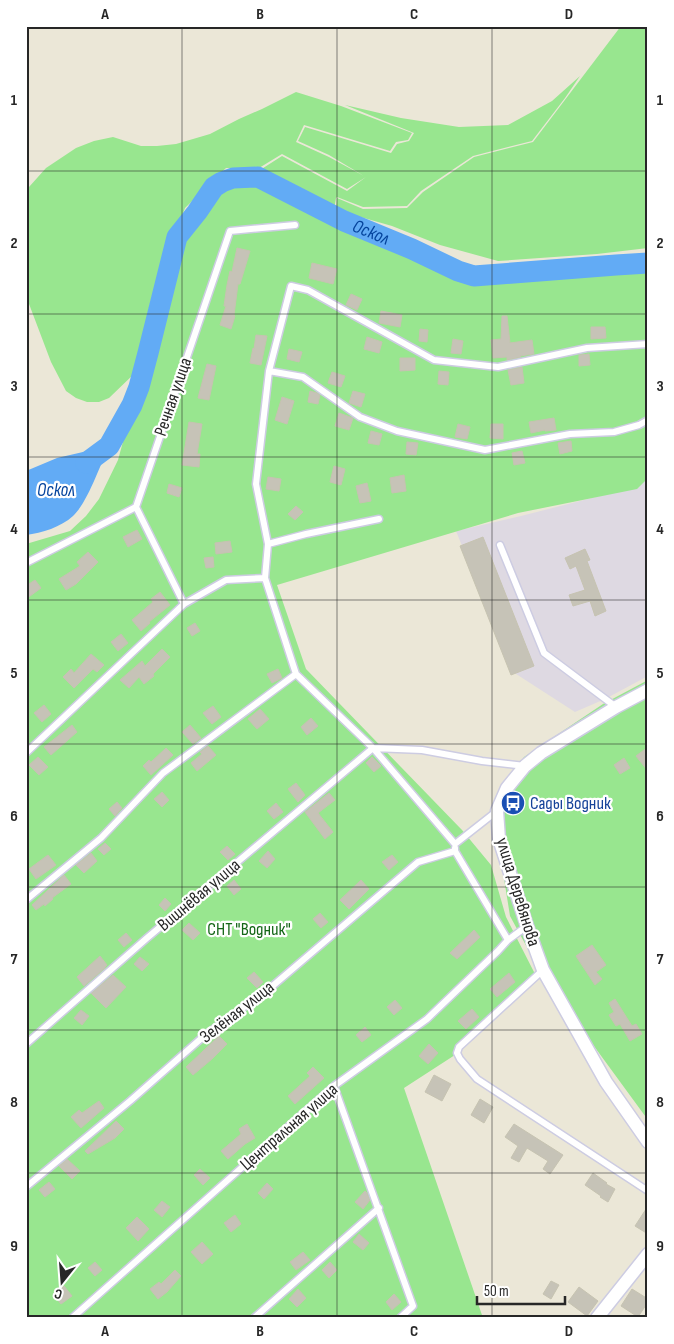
<svg xmlns="http://www.w3.org/2000/svg" width="674" height="1344" font-family="'Sofia Sans Condensed',sans-serif">
<style>
.industrial{fill:#ded9e2}
.green{fill:#98e68f}
.water{fill:#62abf5}
.lines{fill:none;stroke-linecap:round;stroke-linejoin:round}
.river{stroke:#62abf5;stroke-width:21}
.building{fill:#c6c3b7;stroke:#c6c3b1}
.lane-casing{stroke:#cdcce2;stroke-width:9}
.street-casing{stroke:#cdcce2;stroke-width:15}
.lane{stroke:#fff;stroke-width:6}
.street{stroke:#fff;stroke-width:12}
.grid{fill:none;stroke:#272727;stroke-width:1;stroke-opacity:0.55}
.labels{text-anchor:middle;dominant-baseline:central;stroke-width:4.5;stroke-linejoin:round;paint-order:stroke}
.street-label{font-size:18px;fill:#272727;stroke:#fff}
.transit-label{font-size:18px;fill:#164399;stroke:#fff;text-anchor:start}
.park-label{font-size:18px;fill:#146617;stroke:#fff}
.water-label{font-size:19px;font-style:italic;fill:#05449d;stroke:#fff}
.neatline{fill:none;stroke:#272727;stroke-width:2}
.grid-label{font-size:16px;text-anchor:middle;font-weight:bold;fill:#272727}
</style>
<rect width="100%" height="100%" fill="#ebe7d7"/>
<path class="industrial" d="M648,475v201l-43,23 -30,13 -62,-40 -57,-141 65,-15 114,-29z"/>
<path class="green" d="M621,26h27v222l-51,6 -99,7 -58,-16 -48,-19 -56,-16 1,-12 26,11 44,-1 16,-16 51,-35 59,-15z
M580,76l-15,22 -33,43 -59,15 -52,35 -14,15 -44,1 -26,-10 -1,1 -2,12 -74,-40 22,-14 65,35 19,-14 -19,12 -65,-35 -23,14h-33l-41,40 -15,39 -18,49 -5,20 -1,32 -10,24 -27,26 -10,4h-12l-11,-4 -10,-7 -15,-29 -25,-66v-103l3,-6 17,-19 30,-20 18,-7 19,-4 28,9h16l19,-2 34,-10 29,-15 23,-10 34,-17 45,14 71,27 -4,7 -12,2 -6,9 -86,-26 -8,17 33,15 35,19 -35,-21 -31,-14 7,-14 86,26 6,-9 12,-3 5,-8 -69,-28 56,13 58,9 49,-2 44,-24z
M245,185l20,3 76,37 113,52 19,6 144,-11h31v206l-11,11 -119,24 -241,72 29,84 156,161 29,35 15,52 29,57 -77,79 -54,35 79,230h-457v-774l44,-13 16,-15 13,-17 19,-39 9,-33 13,-18 6,-14 40,-154 16,-27 15,-22 13,-6z
M648,680v440l-106,-145 -32,-59 -18,-112 32,-47 79,-53z"/>
<path class="water" d="M109,446c-9,19 -21,56 -36,70 -12,11 -31,17 -47,19v-64l31,-13z"/>
<g class="lines">
<path class="river" id="s1" d="M86,463l23,-17 23,-41 7,-18 9,-34 29,-116 20,-25 17,-25 8,-5 11,-4 25,-1 86,44 68,28 46,22 16,5 142,-11 32,-2"/>
</g>
<path class="building" d="M237,248l13,3 -10,33h-2l-4,31 1,1 -4,13 -11,-4 6,-19h-2l3,-21 3,-14 2,1z
M312,263l25,6 -4,15 -24,-6z
M351,294l11,5 -5,11 -11,-5z
M381,311l21,4 -2,12 -21,-4z
M502,316h5l3,27 22,-3 2,14 -14,2 1,1 -14,3v-3l-14,1 -2,-18 10,-1z
M591,327h14l1,11 -15,1z
M420,329l8,1 -1,12 -8,-1z
M256,335l11,1 -6,29 -11,-2 3,-15 1,1z
M367,337l15,5 -3,11 -15,-4z
M453,339l10,2 -2,13 -10,-1z
M289,349l13,3 -3,10 -12,-3z
M589,354l1,11 -11,1v-11z
M400,358h15v12l-15,1z
M207,364l9,2 -7,34 -11,-2z
M522,367l2,16 -13,2 -3,-15z
M439,371l10,1 -1,13 -10,-1z
M332,372l13,4 -4,11 -13,-4z
M310,391l7,2 3,2 -2,9 -10,-2z
M353,391l12,3 -4,13 -12,-4z
M282,397l12,4 -7,23 -12,-4z
M339,413l14,5 -4,12 -14,-4z
M554,418l2,12 -11,1v-1l-14,3 -2,-11z
M189,422l13,2 -5,30h3l-1,13 -17,-2z
M458,424l12,3 -3,12 -12,-2z
M491,424h12v15l-13,-1z
M371,431l11,3 -3,11 -11,-2z
M571,441l1,10 -12,3 -2,-11z
M407,442l11,1 -2,12 -10,-1z
M522,451l3,12 -11,2 -2,-12z
M334,466l11,3 -4,16 -11,-3z
M404,475l2,16 -14,2 -2,-15z
M268,477l13,2 -2,12 -13,-2z
M367,483l4,18 -11,2 -4,-17z
M169,484l13,4 -3,9 -12,-4z
M296,506l7,6 -8,8 -7,-6z
M137,530l5,9 -14,8 -5,-10z
M483,537l51,129 -23,9 -51,-129z
M230,541l2,11 -16,2 -1,-11z
M585,549l5,11 -3,1 19,50 -11,5 -5,-15 -17,5 -4,-11 16,-5 -9,-24 -6,3 -5,-11z
M88,552l10,10 -22,22 -10,6 -7,-11 21,-13 -3,-4z
M213,557l1,10 -8,1 -2,-10z
M35,580l6,8 -15,11v-13z
M160,592l10,13 -21,17 1,1 -9,8 -9,-11 21,-18 -2,-3z
M195,623l5,8 -8,5 -5,-8z
M121,634l7,9 -10,8 -7,-9z
M162,649l8,8 -17,17 1,2 -10,8 -5,-7 -10,11 -9,-8 22,-19 3,5z
M91,654l13,11 -7,7 -4,-3 -19,19 -11,-11 8,-8 3,4z
M278,669l4,9 -10,5 -5,-9z
M44,705l7,9 -9,8 -8,-9z
M213,706l8,11 -9,7 -9,-11z
M260,709l9,10 -12,10 -9,-10z
M311,718l7,8 -11,9 -6,-8z
M72,725l5,7 -26,23 -7,-8z
M190,725l11,13 -8,6 -11,-12z
M208,746l8,9 -19,16 -6,-8 11,-9 -2,-2z
M648,747v24l-12,-15z
M166,748l7,7 -22,20 -8,-9 6,-6 2,2z
M38,757l10,10 -9,8 -10,-10z
M372,757l9,9 -7,6 -8,-9z
M624,758l6,10 -10,6 -6,-9z
M296,783l9,12 -7,7 -10,-13z
M162,792l7,8 -7,7 -8,-8z
M329,793l6,7 -17,13 15,19 -8,7 -20,-27z
M117,802l5,6 -7,8 -6,-7z
M276,803l7,9 -9,7 -7,-8z
M105,843l6,6 -7,6 -6,-6z
M227,846l8,8 -7,6 -8,-8z
M268,851l7,8 -8,9 -8,-7z
M91,853l6,8 -13,12 -8,-8z
M48,855l8,10 -20,14 -7,-10z
M392,855l6,7 -9,8 -7,-8z
M64,875l7,9 -19,14 1,1 -8,7 -1,-2 -8,6 -4,-5z
M234,880l7,9 -7,6 -7,-9z
M361,880l8,9 -20,20 -9,-9z
M165,898l6,6 -6,7 -6,-6z
M320,913l8,9 -7,6 -8,-9z
M189,923l11,10 -7,7 -11,-10z
M474,930l6,7 -23,22 -7,-6z
M126,933l6,7 -8,7 -6,-7z
M592,945l14,20 -10,7 6,7 -7,6 -19,-29z
M100,956l7,9 -2,2v1l-21,18 -7,-9z
M140,957l9,7 -7,7 -8,-7z
M254,972l9,10 -6,6 -10,-10z
M509,973l6,9 -18,15 -7,-8z
M113,975l13,12 -20,21 -15,-15z
M615,999l17,27 4,-2 6,10 -12,7 -10,-17 -4,2 -7,-11 5,-3 -5,-9z
M395,1000l7,8 -8,7 -7,-8z
M472,1009l7,8 -13,12 -8,-8z
M81,1010l8,6 -7,9 -8,-7z
M365,1027l6,8 -9,7 -6,-7z
M219,1036l8,8 -15,15 -19,16 -7,-8z
M429,1044l9,9 -10,11 -9,-8z
M313,1067l11,11 -29,26 -7,-8 22,-20 -3,-3z
M434,1075l17,9 -9,17 -17,-9z
M480,1099l13,8 -9,16 -13,-8z
M99,1101l5,7 -23,20 -10,-11 8,-7 3,3z
M116,1121l8,8 -9,9 -27,16 -3,-3z
M247,1124l8,14 -10,6 -17,15 -7,-8 20,-17 -2,-5z
M514,1124l49,31 -13,19 -7,-5 5,-8 -21,-13 -8,14 -8,-4 7,-12 -13,-9z
M67,1159l13,12 -8,8 -13,-13z
M200,1169l10,9 -7,7 -9,-10z
M593,1173l14,10 -1,1 9,5 -7,13 -8,-5 1,-1 -16,-11z
M49,1182l6,7 -10,8 -6,-7z
M267,1183l6,6 -9,10 -6,-6z
M365,1191l2,2 3,7 -7,9 -8,-7z
M162,1201l8,6 -8,10 -8,-7z
M648,1206v28l-13,-8z
M235,1215l6,9 -10,8 -7,-9z
M137,1217l12,12 -11,12 -12,-13z
M359,1234l10,9 -6,7 -10,-8z
M202,1242l11,12 -11,10 -11,-12z
M303,1252l7,8 -14,10 -6,-8z
M95,1262l7,8 -7,6 -7,-8z
M330,1262l7,8 -8,8 -7,-8z
M175,1270l6,6 -14,16 -9,7 -8,-10 9,-7 2,2z
M551,1281l8,4 -8,14 -8,-5z
M64,1286l8,10 -11,8 -8,-10z
M579,1287l19,14 -11,15 -19,-14z
M298,1289l8,9 -9,9 -8,-8z
M632,1289l16,10v3l-10,15 -17,-11z
M394,1294l7,8 -9,8 -6,-8z"/>
<g class="lines">
<g class="lane-casing">
<path id="lane" d="M269,371l34,6 57,40 37,14 88,19 85,-16 44,-2 25,-7 9,-5
M136,507l48,97
M268,544l38,-10 73,-15
M500,545l44,108 72,54
M26,563l110,-56 94,-276 65,-6
M26,753l158,-149 42,-24 39,-2
M525,766l-43,-5 -60,-11 -49,-2 -77,-74 -31,-96 3,-34 -12,-60 13,-113 22,-85 17,4 126,70 64,7 89,-19 61,-4
M455,848v3l53,89
M26,900l75,-62 62,-65 133,-99
M543,970l-84,77 -2,6 3,6 17,20 171,112
M26,1044l121,-106 226,-190 82,96 42,-33
M334,1086l79,220 -13,12
M26,1187l104,-86 74,-65 65,-47 149,-127 37,-11
M72,1318l262,-232 93,-67 71,-68 10,-11 19,-14
M254,1318l125,-110"/>
</g>
<g class="street-casing">
<path id="street" d="M648,690l-32,17 -75,46 -16,13 -18,22 -10,23 2,28 28,87 16,44 63,112 42,60
M597,1318l51,-64"/>
</g>
<use href="#lane" class="lane"/>
<use href="#street" class="street"/>
</g>
<path class="grid" d="M182,26v1292M337,26v1292M492,26v1292M26,171h622M26,314h622M26,457h622M26,600h622M26,744h622M26,887h622M26,1030h622M26,1173h622"/>
<defs>
<g id="bus-disc" transform="scale(1.25)"><circle r="9.5" fill="#1a4fb4" stroke="#fff"/><path d="M-5-6H5V4H4V6H2V4H-2V6H-4V4H-5ZM-3.5-4V0h7V-4ZM-3.5 1.2v1.5H-2V1.2ZM2 1.2v1.5H3.5V1.2Z" fill="#fff"/></g>
</defs>
<g fill-rule="evenodd">
<use href="#bus-disc" x="513" y="803"/>
</g>
<g class="labels">
<g class="street-label">
<text transform="translate(173 397) rotate(-71)">Речная улица</text>
<text transform="translate(518 892) rotate(73)">улица Деревянова</text>
<text transform="translate(199 895) rotate(-40)">Вишнёвая улица</text>
<text transform="translate(237 1012) rotate(-38)">Зелёная улица</text>
<text transform="translate(289 1127) rotate(-41)">Центральная улица</text>
</g>
<g class="transit-label">
<text x="530" y="803">Сады Водник</text>
</g>
<g class="park-label">
<text x="249" y="929">СНТ "Водник"</text>
</g>
<g class="water-label">
<text stroke="none"><textPath href="#s1" startOffset="484">Оскол</textPath></text>
<text x="56" y="490">Оскол</text>
</g>
</g>
<rect width="674" height="1344" fill="none" stroke="#ffffff" stroke-width="55"/>
<g transform="translate(62 1282) rotate(197)" stroke="#ffffff" stroke-width="4" paint-order="stroke">
<path d="M0-4L9 19L0 12L-9 19Z" fill="#272727"/>
<text y="-8" font-size="14" font-weight="bold" text-anchor="middle" fill="#272727">С</text>
</g>
<path d="M477 1296v8h88v-8" fill="none" stroke="#272727" stroke-width="2.5"/>
<text x="484" y="1296" font-size="15" fill="#272727" stroke="#ffffff" stroke-width="4" paint-order="stroke">50 m</text>
<rect x="28" y="28" width="618" height="1288" class="neatline"/>
<g class="grid-label">
<text x="105" y="19">A</text>
<text x="260" y="19">B</text>
<text x="414" y="19">C</text>
<text x="569" y="19">D</text>
<text x="14" y="105">1</text>
<text x="660" y="105">1</text>
<text x="14" y="248">2</text>
<text x="660" y="248">2</text>
<text x="14" y="391">3</text>
<text x="660" y="391">3</text>
<text x="14" y="534">4</text>
<text x="660" y="534">4</text>
<text x="14" y="678">5</text>
<text x="660" y="678">5</text>
<text x="14" y="821">6</text>
<text x="660" y="821">6</text>
<text x="14" y="964">7</text>
<text x="660" y="964">7</text>
<text x="14" y="1107">8</text>
<text x="660" y="1107">8</text>
<text x="14" y="1251">9</text>
<text x="660" y="1251">9</text>
<text x="105" y="1336">A</text>
<text x="260" y="1336">B</text>
<text x="414" y="1336">C</text>
<text x="569" y="1336">D</text>
</g>
</svg>
